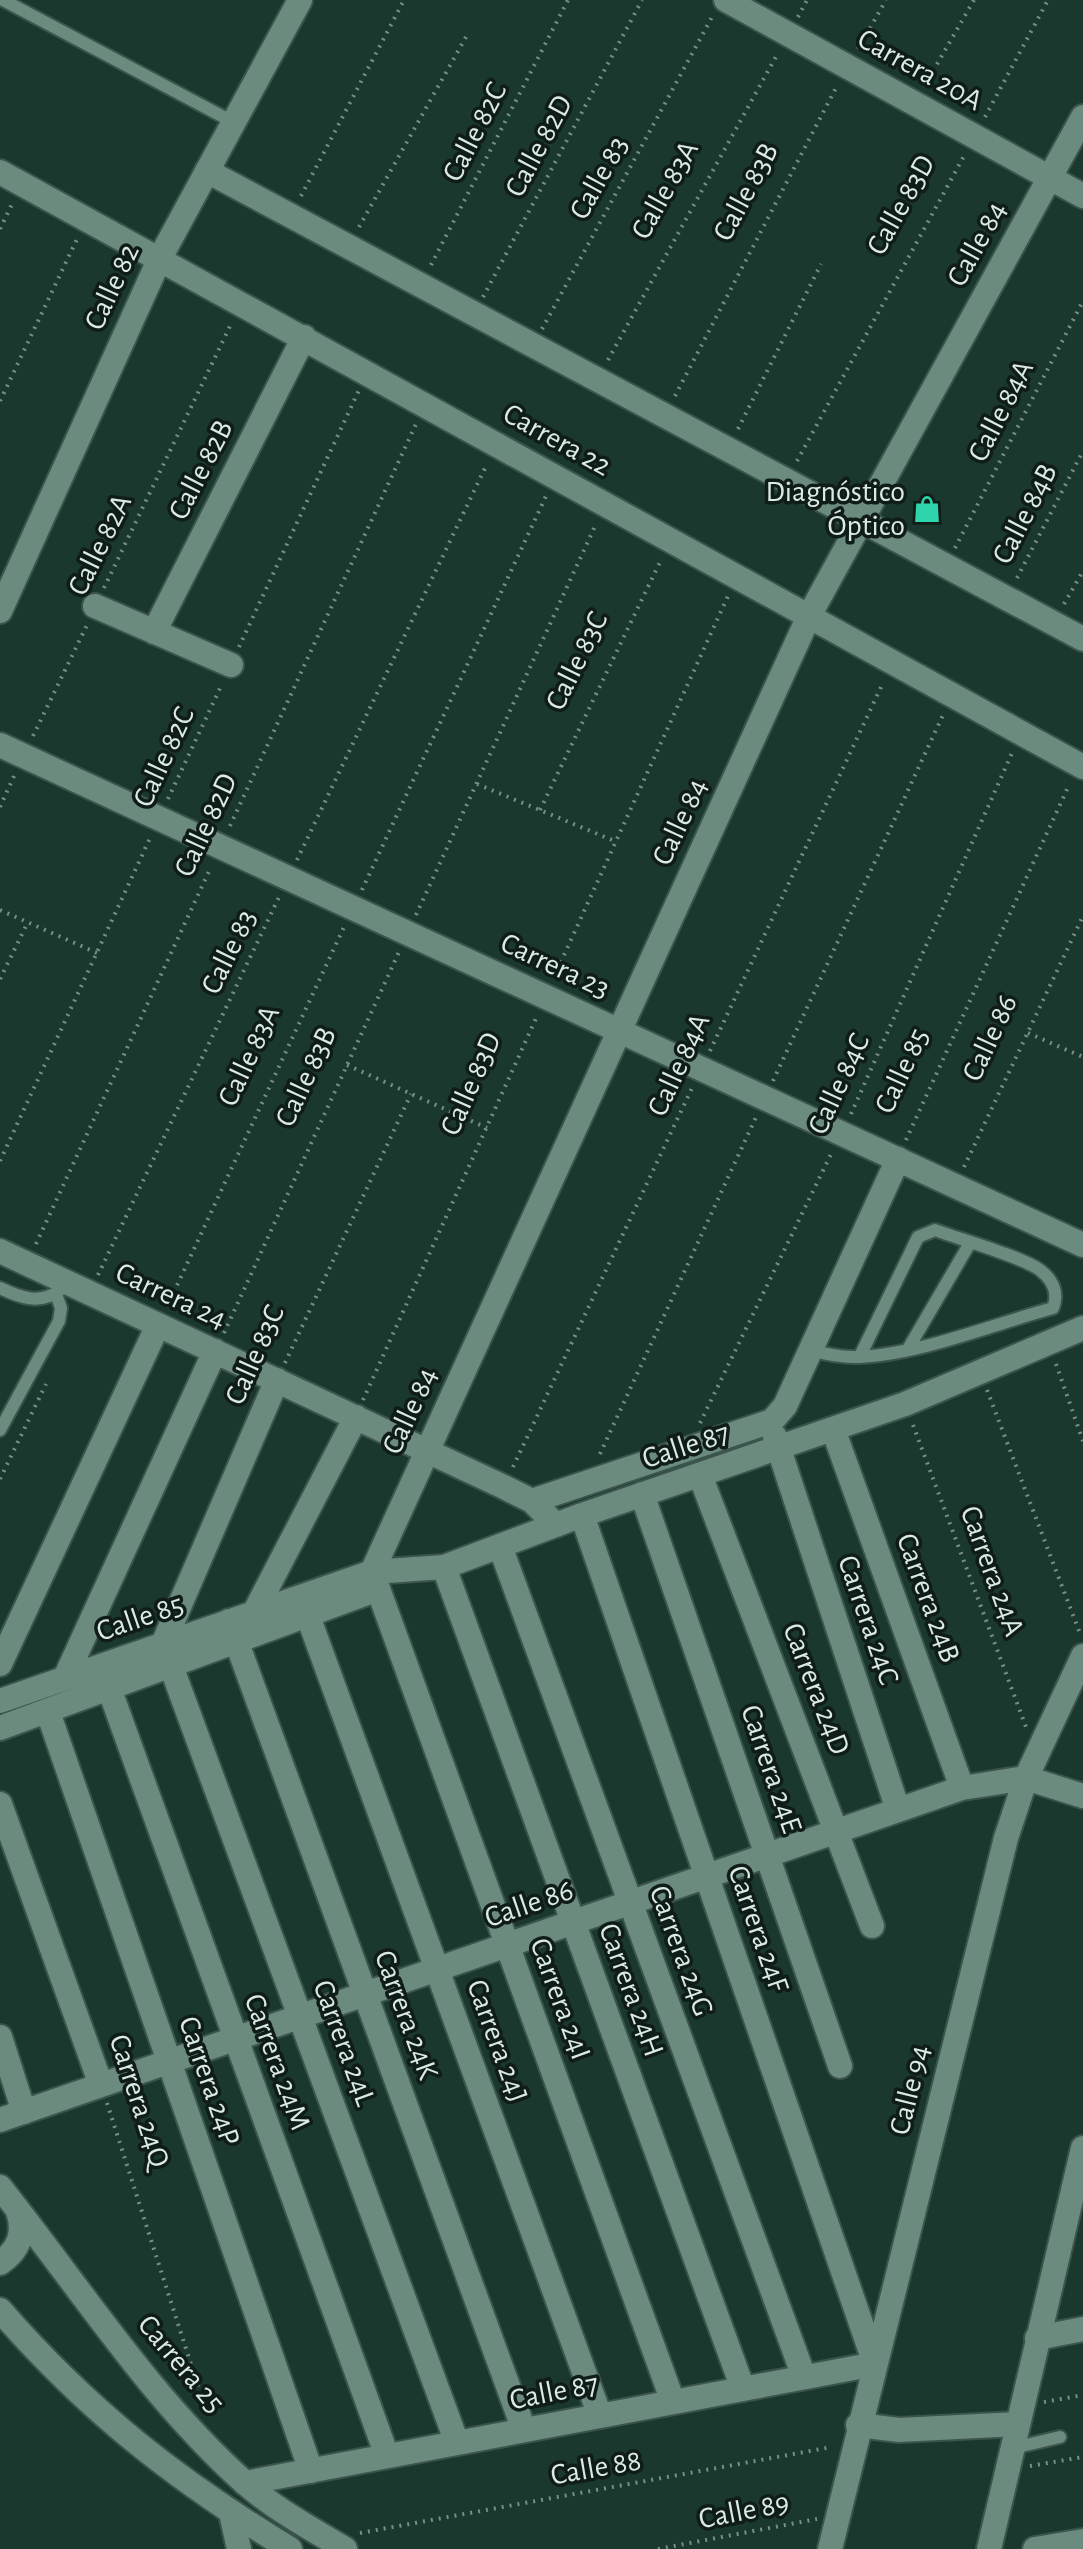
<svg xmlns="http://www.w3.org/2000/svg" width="1083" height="2549" font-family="'Alegreya Sans',sans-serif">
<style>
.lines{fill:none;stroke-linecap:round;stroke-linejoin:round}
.lane-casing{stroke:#3b544c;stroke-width:16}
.street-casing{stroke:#3b544c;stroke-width:28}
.secondary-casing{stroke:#3b544c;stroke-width:28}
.path{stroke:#788f87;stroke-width:4;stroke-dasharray:2 6;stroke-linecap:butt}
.lane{stroke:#6c8b7f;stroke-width:12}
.street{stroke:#6c8b7f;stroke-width:24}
.secondary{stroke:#6c8b7f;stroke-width:24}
.labels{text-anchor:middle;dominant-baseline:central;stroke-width:7;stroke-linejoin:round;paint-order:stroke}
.street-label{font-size:30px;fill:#daebe4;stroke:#101c18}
.poi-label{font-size:30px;fill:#daebe4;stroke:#101c18;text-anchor:end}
</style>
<rect width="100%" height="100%" fill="#1b382f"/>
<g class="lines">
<g class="lane-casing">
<path id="lane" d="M3,0l230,122
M0,1288c21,10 40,17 60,2
M908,1349l62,-106
M810,1351c14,2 29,6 43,6 60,0 141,-33 200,-49 6,-15 0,-28 -13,-38 -17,-13 -81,-31 -105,-40l-17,7 -58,119
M0,1430l59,-109 2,-13 -5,-14
M1013,2448l47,-11"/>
</g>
<g class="street-casing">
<path id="street" d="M726,0l357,196
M207,171l876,468
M0,172l1083,595
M95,606l136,59
M154,632l150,-295
M0,1251l504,236 28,14 24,24
M833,1429l129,359
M775,1437l123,373
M700,1475l172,451
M642,1494l198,572
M532,1501l240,-80 13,-15 113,-247
M500,1546l304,831
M444,1567l299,822
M301,1597l299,819
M254,1613l102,-196
M229,1621l295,809
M163,1644l114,-264
M0,1664l158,-339
M171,1666l286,777
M65,1678l150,-327
M109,1688l278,768
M0,1701l372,-129 72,-5 138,-52 323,-111 178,-76
M48,1712l263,759
M0,1728l378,-139
M0,1804l101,281
M0,2037l24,75
M0,2120l962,-332 64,-10 57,18
M1037,2338l46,-9
M673,2402l-301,-830 437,-956 274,-499
M858,2425l41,5 119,-6
M245,2483l630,-119 -293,-849
M231,2513l8,36
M1035,2549l48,-8"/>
</g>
<g class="secondary-casing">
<path id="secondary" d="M0,611l160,-353 140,-258
M0,745l1083,500
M0,2187c79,99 149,210 244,295 29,26 68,47 101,67
M0,2263c19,-13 25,-30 18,-52
M0,2310c88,101 176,170 290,239
M830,2549l176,-711 20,-60 57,-122
M989,2549l94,-401"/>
</g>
<path class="path" d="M798,17l9,-17
M858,49l28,-49
M925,85l49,-85
M985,117l63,-117
M301,196l103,-196
M359,227l107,-190
M0,229l13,-27
M431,265l137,-265
M483,297l159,-297
M542,329l170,-312
M608,360l170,-307
M675,396l163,-312
M0,401l78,-164
M738,429l83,-165
M797,461l167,-305
M955,548l128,-247
M1017,578l66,-127
M104,588l128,-266
M1064,604l19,-33
M239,647l120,-257
M33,736l54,-111
M477,784l140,58
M168,799l54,-115
M0,807l14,-31
M540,810l121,-250
M230,826l186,-402
M297,860l190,-396
M362,890l184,-394
M0,910l97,43
M416,915l180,-391
M554,977l174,-381
M0,979l28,-57
M1028,1033l55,24
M710,1051l173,-368
M347,1065l140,63
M773,1081l170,-366
M851,1114l161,-361
M906,1140l163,-355
M0,1161l151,-325
M964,1167l119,-251
M36,1244l175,-377
M98,1275l181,-378
M167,1307l177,-380
M224,1333l175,-381
M285,1363l126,-269
M1056,1364l27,77
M987,1390l94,246
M363,1400l175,-386
M700,1423l133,-273
M913,1425l113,302
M600,1454l156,-337
M513,1467l179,-379
M0,1479l46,-95
M107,2103l99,308
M1044,2402l39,-7
M1030,2466l53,-9
M360,2533l472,-86
M658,2549l159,-30"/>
<use href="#lane" class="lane"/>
<use href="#street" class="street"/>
<use href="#secondary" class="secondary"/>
</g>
<defs>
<g id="shop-bare" transform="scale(2.16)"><path d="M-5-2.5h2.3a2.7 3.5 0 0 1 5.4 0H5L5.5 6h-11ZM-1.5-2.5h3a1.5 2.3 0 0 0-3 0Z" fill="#2ed4ab" stroke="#101c18" stroke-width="2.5" paint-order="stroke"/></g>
</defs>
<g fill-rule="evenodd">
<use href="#shop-bare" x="927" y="509"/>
</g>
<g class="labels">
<g class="street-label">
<text transform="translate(920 70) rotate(29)">Carrera 20A</text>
<text transform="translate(475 132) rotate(-63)">Calle 82C</text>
<text transform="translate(539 146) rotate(-62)">Calle 82D</text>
<text transform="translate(599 178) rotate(-61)">Calle 83</text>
<text transform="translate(665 190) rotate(-61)">Calle 83A</text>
<text transform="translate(746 192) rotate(-62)">Calle 83B</text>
<text transform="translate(901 205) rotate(-61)">Calle 83D</text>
<text transform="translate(977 244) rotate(-61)">Calle 84</text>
<text transform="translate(112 287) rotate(-65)">Calle 82</text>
<text transform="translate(1001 411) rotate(-63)">Calle 84A</text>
<text transform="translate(557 440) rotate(29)">Carrera 22</text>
<text transform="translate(201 470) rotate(-63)">Calle 82B</text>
<text transform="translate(1025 514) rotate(-63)">Calle 84B</text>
<text transform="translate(100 545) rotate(-64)">Calle 82A</text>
<text transform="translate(577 661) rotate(-64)">Calle 83C</text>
<text transform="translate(164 757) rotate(-65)">Calle 82C</text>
<text transform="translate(680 822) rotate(-65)">Calle 84</text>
<text transform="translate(206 825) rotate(-65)">Calle 82D</text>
<text transform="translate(229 952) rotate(-64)">Calle 83</text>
<text transform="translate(555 966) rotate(25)">Carrera 23</text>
<text transform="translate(990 1038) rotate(-65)">Calle 86</text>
<text transform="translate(249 1056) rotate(-65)">Calle 83A</text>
<text transform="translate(679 1065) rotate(-65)">Calle 84A</text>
<text transform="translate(902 1071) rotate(-65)">Calle 85</text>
<text transform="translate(306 1077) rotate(-65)">Calle 83B</text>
<text transform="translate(471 1084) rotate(-66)">Calle 83D</text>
<text transform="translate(839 1084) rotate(-65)">Calle 84C</text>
<text transform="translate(171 1296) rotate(25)">Carrera 24</text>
<text transform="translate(255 1355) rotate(-66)">Calle 83C</text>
<text transform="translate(410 1411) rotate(-65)">Calle 84</text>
<text transform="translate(686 1446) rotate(-18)">Calle 87</text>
<text transform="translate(992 1571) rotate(70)">Carrera 24A</text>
<text transform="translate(928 1598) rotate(70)">Carrera 24B</text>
<text transform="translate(140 1618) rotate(-19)">Calle 85</text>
<text transform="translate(868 1620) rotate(71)">Carrera 24C</text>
<text transform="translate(816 1689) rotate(69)">Carrera 24D</text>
<text transform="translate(771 1769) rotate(71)">Carrera 24E</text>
<text transform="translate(529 1904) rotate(-19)">Calle 86</text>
<text transform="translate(758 1929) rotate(71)">Carrera 24F</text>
<text transform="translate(681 1951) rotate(70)">Carrera 24G</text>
<text transform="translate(631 1990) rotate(70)">Carrera 24H</text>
<text transform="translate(560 1999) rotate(70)">Carrera 24I</text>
<text transform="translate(406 2015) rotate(70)">Carrera 24K</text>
<text transform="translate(497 2041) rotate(70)">Carrera 24J</text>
<text transform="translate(344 2043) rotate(70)">Carrera 24L</text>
<text transform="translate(277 2062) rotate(70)">Carrera 24M</text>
<text transform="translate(209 2081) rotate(71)">Carrera 24P</text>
<text transform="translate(910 2090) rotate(-76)">Calle 94</text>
<text transform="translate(139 2101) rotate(72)">Carrera 24Q</text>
<text transform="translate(181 2364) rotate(50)">Carrera 25</text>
<text transform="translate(554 2392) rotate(-11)">Calle 87</text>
<text transform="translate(596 2468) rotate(-10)">Calle 88</text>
<text transform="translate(744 2511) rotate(-11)">Calle 89</text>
</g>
<g class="poi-label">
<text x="905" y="492">Diagnóstico<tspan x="905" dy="34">Óptico</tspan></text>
</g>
</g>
</svg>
